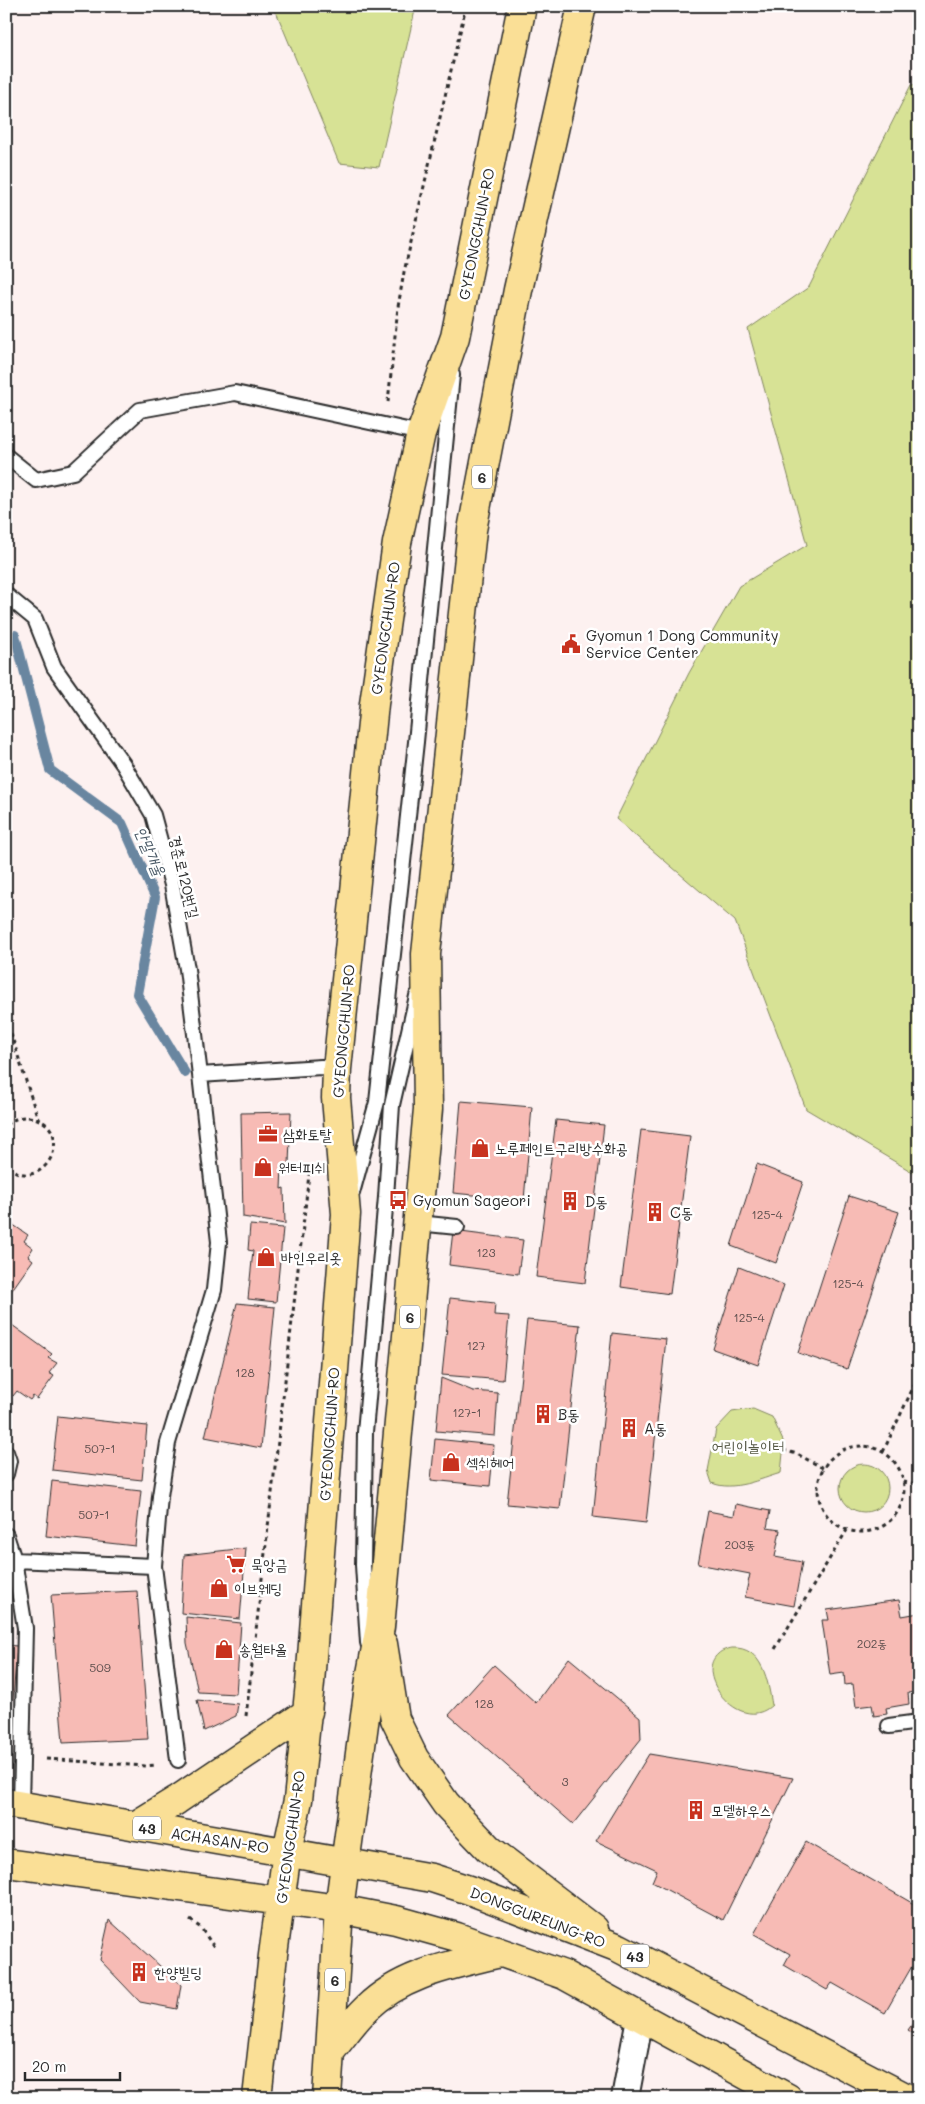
<svg xmlns="http://www.w3.org/2000/svg" width="925" height="2104" font-family="Mali,'Poor Story',sans-serif">
<style>
.green{fill:#d7e295;stroke:#818660}
.lines{fill:none;stroke-linecap:round;stroke-linejoin:round}
.stream{stroke:#6986a0;stroke-width:10}
.building{fill:#f7bbb5;stroke:#2b2b2b}
.service-casing{stroke:#2b2b2b;stroke-width:18}
.minor-casing{stroke:#2b2b2b;stroke-width:30}
.primary-casing{stroke:#2b2b2b;stroke-width:31}
.path{stroke:#2b2b2b;stroke-width:3;stroke-dasharray:4 4;stroke-linecap:butt}
.service{stroke:#fff;stroke-width:14}
.minor{stroke:#fff;stroke-width:26}
.primary{stroke:#fadf96;stroke-width:28}
.labels{text-anchor:middle;dominant-baseline:central;stroke-width:5;stroke-linejoin:round;paint-order:stroke}
.number-label{font-size:12px;fill:#5e4f4e}
.shield{fill:#fff;stroke:#6b6b6b;stroke-width:1}
.shield-label{font-size:14px;font-weight:bold;fill:#2b2b2b}
.street-label{font-size:15px;fill:#2b2b2b;stroke:#fff}
.poi-label{font-size:15px;fill:#2b2b2b;stroke:#fff;text-anchor:start}
.park-label{font-size:15px;fill:#565946;stroke:#fff}
.water-label{font-size:16px;font-style:italic;fill:#4a5966;stroke:#fff}
</style>
<rect width="100%" height="100%" fill="#fdf1f0"/>
<filter id="ink" filterUnits="userSpaceOnUse"><feTurbulence type="fractalNoise" baseFrequency=".02" numOctaves="2"/><feDisplacementMap in="SourceGraphic" scale="10" xChannelSelector="R" yChannelSelector="G"/><feConvolveMatrix kernelMatrix="1 2 1 2 8 2 1 2 1" color-interpolation-filters="sRGB"/></filter>
<g filter="url(#ink)">
<path class="green" d="M268,6h148l-37,161 -40,-4 -62,-149z
M919,84v1092l-113,-67 -71,-188 -119,-102 73,-146 50,-87 68,-41 -59,-216 61,-42 102,-202z
M753,1409l19,8 12,26 -3,30c-21,6 -48,19 -69,10l-4,-12 8,-42 16,-17z
M840 1488a24 24 0 1 1 48 0a24 24 0 1 1-48 0Z
M732,1648c31,-2 36,34 40,57 -31,30 -79,-30 -54,-51 4,-4 9,-5 14,-6z"/>
<g class="lines">
<path class="stream" d="M15,635l35,135 72,53 33,74 -18,97 48,79"/>
</g>
<path class="building" d="M461,1101l71,6 -8,93 -71,-7z
M291,1112l-2,52 -7,2 -1,23 3,-1 1,36 -42,-7 -2,-104z
M556,1120l48,5 -19,158 -49,-6z
M641,1130l49,6 -20,158 -49,-7z
M757,1164l46,18 -27,81 -45,-17z
M849,1196l50,16 -52,157 -49,-16z
M6,1220l22,15 -4,6 9,7 -5,8 5,4 -26,37z
M250,1225l33,3 -7,74 -28,-3 5,-48 -5,-1z
M453,1231l70,9 -5,34 -69,-9z
M739,1267l45,18 -26,80 -45,-16z
M450,1298l45,5 -1,12 15,1 -6,64 -61,-5z
M237,1303l38,4 -14,141 -56,-11z
M527,1320l53,5 -20,184 -53,-5z
M12,1325l40,29 -4,4 9,5 -8,10 5,3 -17,23 -4,-3 -3,4 -13,-9 -4,5 -7,-5v-58z
M612,1333l54,6 -20,184 -53,-6z
M441,1378l32,13 25,2 -3,43 -59,-5z
M58,1416l89,10 -5,54 -90,-10z
M435,1439l59,6 -4,41 -59,-6z
M52,1481l89,10 -6,55 -89,-10z
M736,1504l34,7 -3,17 13,2 -5,27 27,5 -8,44 -49,-9 5,-23 -52,-10 10,-53 26,5z
M246,1548l-6,71 -59,-6 3,-58z
M137,1591l11,148 -85,4 -12,-148z
M899,1600l3,16 17,-3v53h-4l4,25 -11,2 1,11 -23,4 1,6 -13,2 -2,-11 -16,2 -3,-23 -8,1 -1,-12 -14,2 -8,-55h7l-2,-10z
M186,1617l55,6 -5,71 -38,-2 -11,-49z
M6,1645l11,1 -7,95h-4z
M569,1658l71,59 1,22 -68,85 -124,-109 45,-50 42,38z
M197,1700l41,4 -2,12 -32,15z
M649,1754l144,24 -70,142 -71,-38 5,-12 -61,-29z
M806,1842l113,65v47l-34,59 -53,-30 -5,7 -43,-25 6,-11 -36,-20z
M109,1920l72,65 -4,24 -37,-7 -40,-42z
M919,2015v22l-11,-7z"/>
<g class="lines">
<g class="service-casing">
<path id="service" d="M6,456l30,24 37,-8 67,-62 95,-17 186,40
M6,595l29,24 19,48 69,97 30,51 19,70 15,84 13,106 121,-8 16,2
M352,1193l25,-91 39,-360 36,-367
M418,1223l39,4
M6,1452l3,9 -3,13
M6,1535l8,25
M368,1643l-5,-78 2,-133 21,-235 6,-92 25,-109
M889,1726l30,-4
M178,1760l-24,-194 6,-70 8,-53 46,-153 5,-48 -19,-167
M21,1806l4,-178 -11,-68 140,6"/>
</g>
<g class="minor-casing">
<path id="minor" d="M625,2098l15,-80"/>
</g>
<g class="primary-casing">
<path id="primary" d="M383,1644l12,75 19,39 32,46 43,45 105,80
M6,1803l426,75 37,12 150,58 288,150
M135,1826l42,-26 131,-88
M6,1863l333,46 57,11 61,17 107,38 224,123
M330,2052c12,-14 23,-31 37,-44 36,-35 86,-43 133,-55
M257,2098l16,-143 14,-104 11,-51 12,-117 36,-469 -10,-116 1,-29 37,-365 23,-161 24,-110 34,-96 67,-331
M327,2098l12,-189 31,-230 10,-52 48,-518 -2,-155 46,-424 46,-240 64,-284"/>
</g>
<path class="path" d="M388,402l10,-95 6,-35 62,-266
M6,1018l32,101
M6,1125c8,-7 18,-10 28,-7 44,12 9,81 -28,47
M818 1489a43 43 0 1 1 86 0a43 43 0 1 1-86 0Z
M783,1450l14,4 26,14
M883,1452l36,-77
M903,1482l16,2
M775,1649l72,-119
M246,1716l64,-550
M46,1759l99,7 12,-1
M190,1920l11,8 13,19"/>
<use href="#service" class="service"/>
<use href="#minor" class="minor"/>
<use href="#primary" class="primary"/>
</g>
</g>
<defs>
<g id="civic-bare" transform="scale(1.5)"><path d="M-.6-6.5H3V-4.5H.6V-3L4-1V1h2V6H-6V1h2V-1L-.6-3ZM-1.2 2.5V6h2.4V2.5Z" fill="#c8321e" stroke="#fff" stroke-width="2.5" paint-order="stroke"/></g>
<g id="office-bare" transform="scale(1.5)"><path d="M-6-3h4V-5.5h4V-3h4V5H-6ZM-1-4.5V-3h2v-1.5ZM-6 0V1H6V0Z" fill="#c8321e" stroke="#fff" stroke-width="2.5" paint-order="stroke"/></g>
<g id="shop-bare" transform="scale(1.5)"><path d="M-5-2.5h2.3a2.7 3.5 0 0 1 5.4 0H5L5.5 6h-11ZM-1.5-2.5h3a1.5 2.3 0 0 0-3 0Z" fill="#c8321e" stroke="#fff" stroke-width="2.5" paint-order="stroke"/></g>
<g id="bus-bare" transform="scale(1.5)"><path d="M-5-6H5V4H4V6H2V4H-2V6H-4V4H-5ZM-3.5-4V0h7V-4ZM-3.5 1.2v1.5H-2V1.2ZM2 1.2v1.5H3.5V1.2Z" fill="#c8321e" stroke="#fff" stroke-width="2.5" paint-order="stroke"/></g>
<g id="building-bare" transform="scale(1.5)"><path d="M-4-6H4V6H1V3H-1V6H-4ZM-2.5-4.3h1.7v1.8h-1.7ZM.8-4.3h1.7v1.8H.8ZM-2.5-1h1.7V.8h-1.7ZM.8-1h1.7V.8H.8Z" fill="#c8321e" stroke="#fff" stroke-width="2.5" paint-order="stroke"/></g>
<g id="supermarket-bare" transform="scale(1.5)"><path d="M-6-5.5h2.5l.6 2H6L4.5 2H-2.5L-4.4-4H-6ZM-1.5 3.2a1.3 1.3 0 1 0 .1 0ZM3 3.2a1.3 1.3 0 1 0 .1 0Z" fill="#c8321e" stroke="#fff" stroke-width="2.5" paint-order="stroke"/></g>
</defs>
<g fill-rule="evenodd">
<use href="#civic-bare" x="571" y="644"/>
<use href="#office-bare" x="268" y="1134"/>
<use href="#shop-bare" x="480" y="1148"/>
<use href="#shop-bare" x="263" y="1167"/>
<use href="#bus-bare" x="398" y="1200"/>
<use href="#building-bare" x="570" y="1201"/>
<use href="#building-bare" x="655" y="1212"/>
<use href="#shop-bare" x="266" y="1257"/>
<use href="#building-bare" x="543" y="1414"/>
<use href="#building-bare" x="629" y="1428"/>
<use href="#shop-bare" x="451" y="1462"/>
<use href="#supermarket-bare" x="236" y="1564"/>
<use href="#shop-bare" x="219" y="1588"/>
<use href="#shop-bare" x="224" y="1649"/>
<use href="#building-bare" x="696" y="1810"/>
<use href="#building-bare" x="139" y="1972"/>
</g>
<g class="labels">
<g class="number-label">
<text x="767" y="1214">125-4</text>
<text x="486" y="1252">123</text>
<text x="848" y="1283">125-4</text>
<text x="749" y="1317">125-4</text>
<text x="476" y="1345">127</text>
<text x="245" y="1372">128</text>
<text x="467" y="1412">127-1</text>
<text x="100" y="1448">507-1</text>
<text x="94" y="1514">507-1</text>
<text x="740" y="1544">203동</text>
<text x="872" y="1643">202동</text>
<text x="100" y="1667">509</text>
<text x="484" y="1703">128</text>
<text x="565" y="1781">3</text>
</g>
<g class="shield">
<rect x="472" y="465.5" width="20" height="23" rx="4"/>
<rect x="400" y="1305.5" width="20" height="23" rx="4"/>
<rect x="133" y="1816.5" width="28" height="23" rx="4"/>
<rect x="621" y="1944.5" width="28" height="23" rx="4"/>
<rect x="325" y="1968.5" width="20" height="23" rx="4"/>
</g>
<g class="shield-label">
<text x="482" y="477">6</text>
<text x="410" y="1317">6</text>
<text x="147" y="1828">43</text>
<text x="635" y="1956">43</text>
<text x="335" y="1980">6</text>
</g>
<g class="street-label">
<text transform="translate(476 234) rotate(-79)">GYEONGCHUN-RO</text>
<text transform="translate(385 628) rotate(-82)">GYEONGCHUN-RO</text>
<text transform="translate(185 877) rotate(77)">경춘로120번길</text>
<text transform="translate(343 1031) rotate(-85)">GYEONGCHUN-RO</text>
<text transform="translate(329 1434) rotate(-86)">GYEONGCHUN-RO</text>
<text transform="translate(290 1837) rotate(-82)">GYEONGCHUN-RO</text>
<text transform="translate(220 1840) rotate(9)">ACHASAN-RO</text>
<text transform="translate(538 1917) rotate(21)">DONGGUREUNG-RO</text>
</g>
<g class="poi-label">
<text x="586" y="635">Gyomun 1 Dong Community<tspan x="586" dy="17">Service Center</tspan></text>
<text x="283" y="1134">삼화토탈</text>
<text x="495" y="1148">노루페인트구리방수화공</text>
<text x="278" y="1167">워터피쉬</text>
<text x="413" y="1200">Gyomun Sageori</text>
<text x="585" y="1201">D동</text>
<text x="670" y="1212">C동</text>
<text x="281" y="1257">바인우리옷</text>
<text x="558" y="1414">B동</text>
<text x="644" y="1428">A동</text>
<text x="466" y="1462">섹쉬헤어</text>
<text x="251" y="1564">묵앙금</text>
<text x="234" y="1588">이브웨딩</text>
<text x="239" y="1649">송월타올</text>
<text x="711" y="1810">모델하우스</text>
<text x="154" y="1972">한양빌딩</text>
</g>
<g class="park-label">
<text x="748" y="1446">어린이놀이터</text>
</g>
<g class="water-label">
<text transform="translate(151 851) rotate(66)">안말개울</text>
</g>
</g>
<rect width="925" height="2104" fill="none" stroke="#fff" stroke-width="25"/>
<rect x="12" y="12" width="900" height="2079" fill="none" stroke="#2b2b2b" stroke-width="2" filter="url(#ink)"/>
<path d="M25 2072v8h95v-8" fill="none" stroke="#2b2b2b" stroke-width="2.5"/>
<text x="32" y="2072" font-size="15" fill="#2b2b2b" stroke="#ffffff" stroke-width="4" paint-order="stroke">20 m</text>
</svg>
